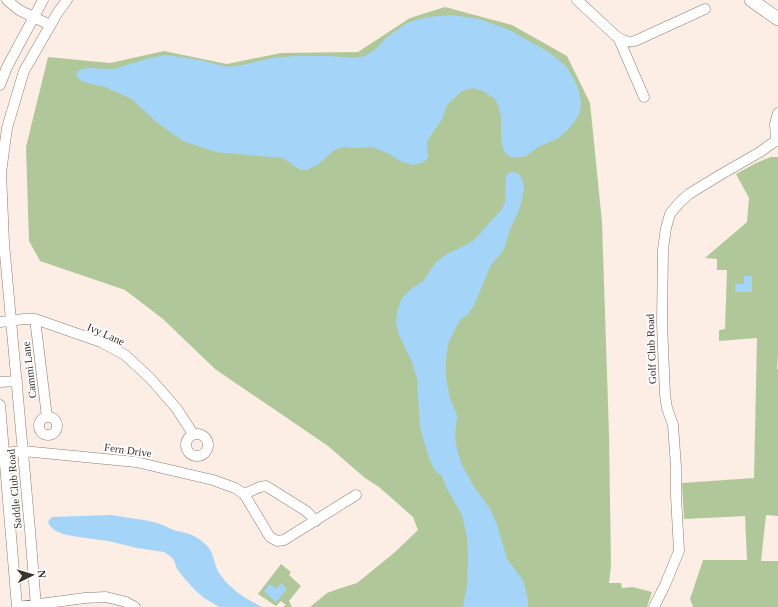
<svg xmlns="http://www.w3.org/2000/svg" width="778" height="607" font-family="'Times New Roman',serif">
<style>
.green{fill:#b0c899}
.water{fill:#a5d4f9}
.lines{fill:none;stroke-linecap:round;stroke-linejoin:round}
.minor-casing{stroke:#8e7d74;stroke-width:11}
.major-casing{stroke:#8e7d74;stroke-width:14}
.minor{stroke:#fff;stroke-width:10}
.major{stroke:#fff;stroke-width:13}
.labels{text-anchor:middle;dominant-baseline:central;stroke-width:3.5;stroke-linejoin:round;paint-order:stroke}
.street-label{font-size:11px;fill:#3a332f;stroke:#fff}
</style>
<rect width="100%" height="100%" fill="#fcede5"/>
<path class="green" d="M445,7l67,18 55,31 23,47 12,119 7,212 2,132 -2,17h12l1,5 11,-1 19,5 -5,15h-337l17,-14 11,-4 19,-6 37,-30 24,-23 -5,-13 -34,-30 -14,-9 -37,-32 -113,-77 -52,-50 -38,-29 -85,-29 -11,-20 -3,-94 22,-90 62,6 54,-12 63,13 54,-11 77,-1 52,-34z
M771,157h7v199l-1,13h1v147l-12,-1 -5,46h17v46h-85l-3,-8 13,-39h44l-2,-44 -61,3 -2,-36 72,-5 3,-140 -38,3v-11l6,-1 2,-59h-10v-11l-12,-1 42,-36 2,-24 -13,-24 20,-11z
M281,564l10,8 -2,3 12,11 -12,15 3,6h-9l3,-2 -5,-4 -5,5 -18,-12z"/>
<path class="water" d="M451,15l28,4 30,11 38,21 20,16 10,18 4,16 -1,12 -7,11 -14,14 -21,9 -12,9 -6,1h-9l-6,-4 -2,-5 -2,-12v-18l-2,-11 -5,-9 -11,-7 -10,-3 -11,3 -15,14 -5,14 -15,22 1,14 -1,4 -5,4 -8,2 -12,-3 -13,-8 -16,-7 -16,1 -14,-1 -8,3 -18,15 -10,5h-6l-6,-3 -7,-6 -6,-3 -66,-6 -33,-11 -28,-20 -23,-22 -27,-12 -22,-5 -5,-4 -2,-4 4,-4 6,-2 28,1 36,-11 17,-3 32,5 29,7 15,-2 29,-7 25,-2h33l24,2 11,-2 11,-7 10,-11 21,-15 20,-6z
M514,172l5,2 4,7 1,10 -5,19 -10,22 -4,15 -4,6 -10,12 -17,40 -6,9 -8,6 -11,21 -3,17v20l4,21 4,8 3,9 -2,22 3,15 4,12 12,22 15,20 8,17 10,35 16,21 5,20v7h-65l4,-22 1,-27 -1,-21 -5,-22 -16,-28 -4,-11 -7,-6 -6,-12 -9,-31 -3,-48 -5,-17 -13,-27 -3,-12 1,-12 5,-13 8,-8 13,-9 13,-19 11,-8 19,-9 8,-5 28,-31 3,-7 1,-27 3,-2z
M744,276h8v16h-17v-8h9z
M111,515c17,3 35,4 52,10 5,2 9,5 14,6 4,1 8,1 12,3 7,2 15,8 20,14 5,7 5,15 9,23 9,16 28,29 45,36h-44l-15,-9 -9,-8 -10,-11 -8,-10 -3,-9 -4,-4 -6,-4 -27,-4 -29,-7 -30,-4 -15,-3 -9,-4 -4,-4 -2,-4 1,-2 3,-3z
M281,583l6,6 -11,13 -12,-11 6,-7 6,5z"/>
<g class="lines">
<g class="minor-casing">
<path id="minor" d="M7,0l12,10 31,15
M577,0l39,36c6,4 11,7 19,5l70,-32
M618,37l26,60
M0,85l7,-18 36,-67
M776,141l-1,-17 3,-11
M35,319l12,98
M0,322l24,-3h11l66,23 24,13 25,23 27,31 16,25
M0,382l17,-1
M0,405l17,202
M39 426a9 9 0 1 1 18 0a9 9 0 1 1-18 0Z
M186 445a11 11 0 1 1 22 0a11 11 0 1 1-22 0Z
M4,453l19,-2 113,11 77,18 22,8 9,6 26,43 7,4 7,-1 72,-45
M244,494l16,-7 6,-1 40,25 10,10
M17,607l68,-9 21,-1 20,5 9,5
M36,607l-6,-77 -26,-287 -3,-70 6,-45 17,-57 34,-59 9,-12
M654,607l11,-22 14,-34 -3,-55v-29l-3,-42 -6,-17 -2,-13 -3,-72 1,-74 3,-21 4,-14 9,-11 10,-9 31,-19 40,-23 11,-8 5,-3h2"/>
</g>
<g class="major-casing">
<path id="major" d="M751,0l27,19"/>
</g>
<use href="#minor" class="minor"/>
<use href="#major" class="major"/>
</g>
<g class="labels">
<g class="street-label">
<text transform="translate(106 334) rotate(24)">Ivy Lane</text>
<text transform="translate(651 349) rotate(-92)">Golf Club Road</text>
<text transform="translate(29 370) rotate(-97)">Cammi Lane</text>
<text transform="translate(128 450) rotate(8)">Fern Drive</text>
<text transform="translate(14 489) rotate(-95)">Saddle Club Road</text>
</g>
</g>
<g transform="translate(32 575) rotate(85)" stroke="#ffffff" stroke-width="3" paint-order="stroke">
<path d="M0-3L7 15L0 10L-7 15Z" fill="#3a332f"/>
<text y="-6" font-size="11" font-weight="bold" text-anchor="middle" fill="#3a332f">N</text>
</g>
</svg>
